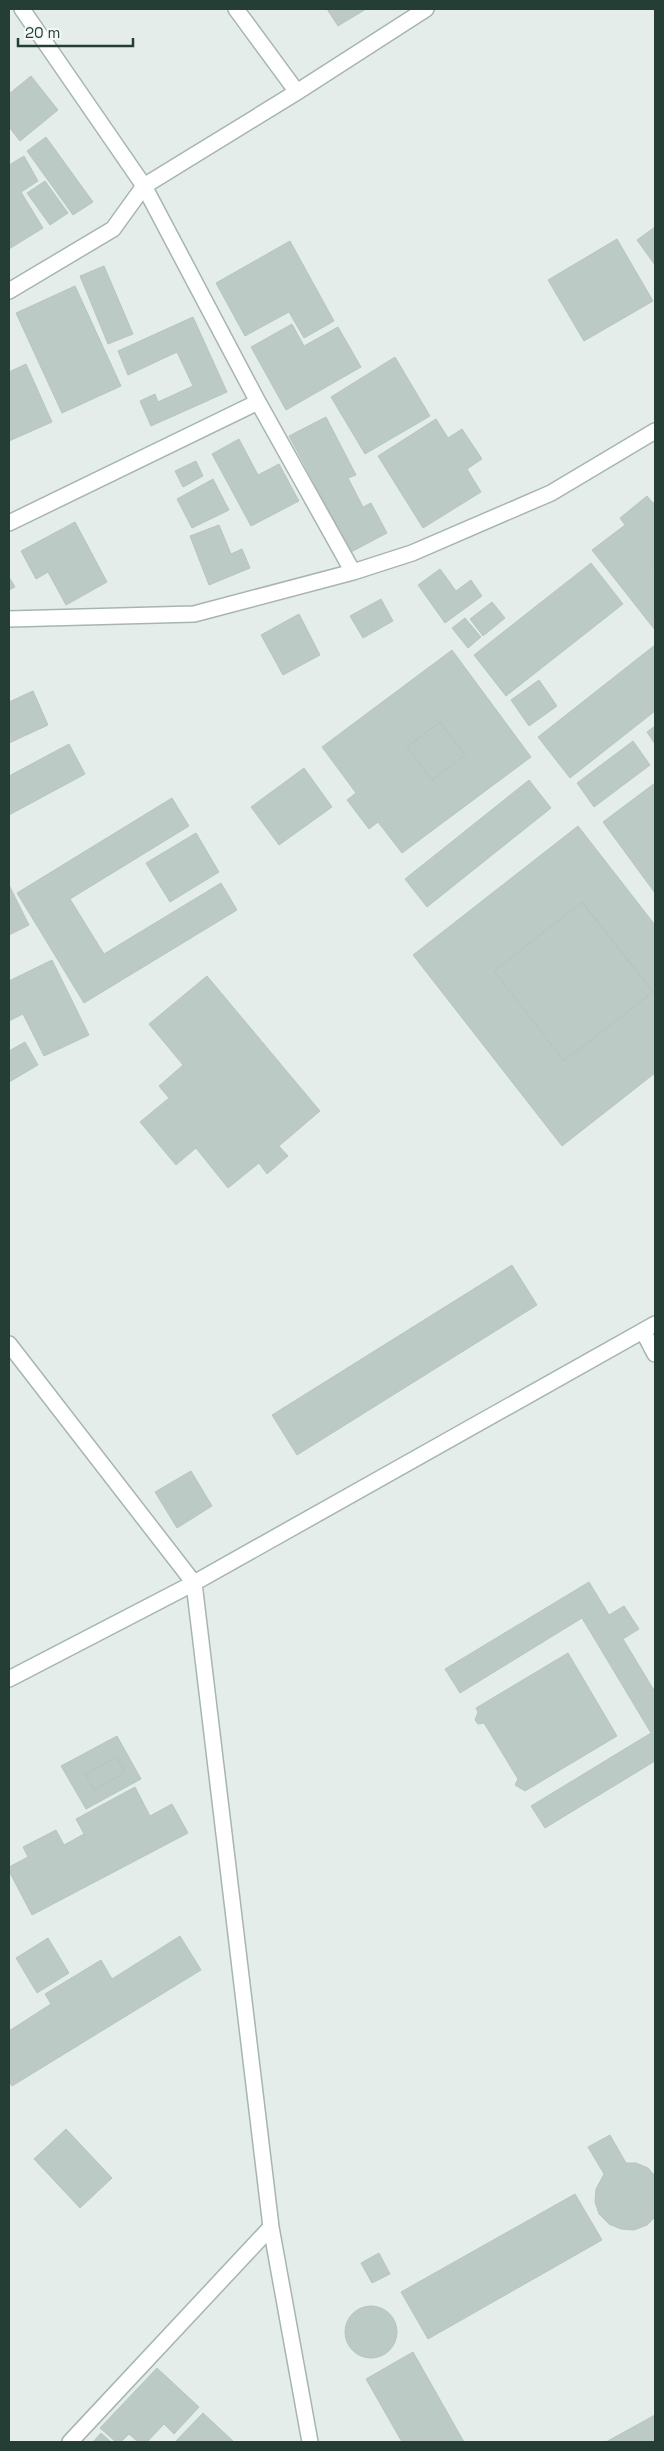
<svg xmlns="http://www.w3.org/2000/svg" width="664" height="2451" font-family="'Space Grotesk',sans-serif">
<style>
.building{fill:#bccac5;stroke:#b6c6bf;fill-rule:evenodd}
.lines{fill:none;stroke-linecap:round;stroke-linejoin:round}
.minor-casing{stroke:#a7b5b0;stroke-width:18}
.minor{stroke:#fff;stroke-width:15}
</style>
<rect width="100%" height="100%" fill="#e4ede9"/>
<path class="building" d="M327,9h39l-28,17z
M31,76l27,34 -38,31 -11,-14v-33z
M46,137l47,65 -20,13 -46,-64z
M24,156l14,25 -17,11 22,36 -34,21v-84z
M45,181l23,32 -18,12 -23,-32z
M655,227v38l-18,-25z
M617,239l36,62 -69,40 -36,-61z
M290,241l44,80 -30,17 -15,-26 -44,24 -29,-53z
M104,266l29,68 -25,10 -28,-68z
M75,286l46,100 -59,27 -46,-100z
M193,317l34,75 -76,34 -11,-25 15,-7 3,8 35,-16 -16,-34 -49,23 -10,-24z
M292,324l12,22 34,-19 23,40 -75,43 -35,-63z
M395,357l35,59 -65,38 -34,-57z
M26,364l26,58 -43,19v-69z
M326,417l30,58 -8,3 15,29 8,-4 16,30 -36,19 -62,-116z
M436,419l12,19 14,-9 20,30 -15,10 14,23 -58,36 -45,-72z
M239,439l19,36 21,-11 20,37 -48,25 -39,-72z
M196,461l7,15 -20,11 -8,-16z
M213,479l16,31 -37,18 -15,-29z
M647,496l6,7 2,-2v59l-5,5 5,7v58l-63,-80 33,-25 -5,-7z
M75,522l32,60 -41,23 -18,-33 -12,7 -15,-28z
M219,525l12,29 11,-5 8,19 -41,17 -19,-49z
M655,560v12l-5,-7z
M591,563l32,41 -117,92 -32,-41z
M440,569l16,22 15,-11 11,16 -37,27 -27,-38z
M9,577l6,10 -6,3z
M381,599l12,22 -30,17 -13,-22z
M492,602l13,16 -22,18 -13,-17z
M299,614l21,41 -37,20 -22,-40z
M465,618l16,19 -13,11 -16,-20z
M655,645v66l-85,67 -32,-41z
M452,650l79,107 -129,96 -24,-31 -9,7 -22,-29 9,-7 -34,-46zM440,722l25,33 -33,25 -25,-33z
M539,680l18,26 -28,20 -18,-26z
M33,691l15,34 -39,18v-41z
M440,722l25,33 -33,25 -25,-33z
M655,726v18l-8,-12z
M633,741l17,24 -56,42 -17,-24z
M69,744l16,30 -76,41v-39z
M304,768l28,39 -53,38 -28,-38z
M529,780l22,28 -124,99 -22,-28z
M655,783v110l-52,-71z
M172,798l17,28 -119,73 34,55 117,-71 16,27 -153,93 -67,-110z
M578,826l77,99v148l-93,73 -149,-191zM582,902l71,90 -89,69 -70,-90z
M196,833l23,39 -49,30 -24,-39z
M9,885l20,40 -20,10z
M582,902l71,90 -89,69 -70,-90z
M52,960l37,75 -45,21 -21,-42 -14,7v-40z
M207,976l113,135 -41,35 9,10 -21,18 -8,-11 -31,25 -32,-40 -20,17 -36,-43 29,-24 -10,-12 24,-21 -34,-41z
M25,1042l13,23 -29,17v-31z
M512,1265l25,40 -240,150 -25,-40z
M191,1471l21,35 -35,22 -22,-36z
M589,1582l20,33 15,-9 15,23 -16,10 32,53v69l-110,67 -14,-22 120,-73 -69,-115 -122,75 -15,-24z
M568,1653l49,83 -92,55 -10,-6 3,-6 -34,-56 -6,1 -3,-4 3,-8 -2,-4z
M117,1736l24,43 -55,30 -25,-43zM117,1757l8,15 -31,18 -9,-16z
M117,1757l8,15 -31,18 -9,-16z
M135,1787l15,29 22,-12 16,29 -156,82 -23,-44v-4l19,-10 -5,-10 33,-17 8,15 20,-11 -8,-15z
M180,1936l21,34 -189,116 -3,-5v-50l42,-27 -6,-10 56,-34 11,19z
M48,1938l21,35 -32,20 -21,-35z
M66,2129l46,49 -32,30 -46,-49z
M610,2135l16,28h10l12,5 7,8v41l-8,8 -13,5 -13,-1 -12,-5 -10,-10 -4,-12 1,-13 8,-15 -16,-27z
M575,2194l27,46 -174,99 -27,-47z
M379,2253l11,21 -18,9 -11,-20z
M345 2332a26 26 0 1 1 52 0a26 26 0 1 1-52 0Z
M413,2352l51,90h-62l-36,-63z
M157,2368l42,39 -25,27 -10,-10 -17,18h-9l-9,-8 -8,8h-5l-16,-14z
M203,2413l31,29h-59z
M655,2415v27h-49z
M101,2433l10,9h-18z"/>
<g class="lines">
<g class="minor-casing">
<path id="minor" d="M22,9l122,177 114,216 95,170
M236,9l61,83
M9,291l104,-62 31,-43 153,-94 129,-83
M9,523l249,-121
M9,619l185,-5 159,-42 59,-19 139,-60 104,-62
M643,1331l12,23
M9,1344l185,239 77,644 39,215
M9,1679l185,-96 461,-259
M70,2442l201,-215"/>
</g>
<use href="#minor" class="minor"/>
</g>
<rect width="664" height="2451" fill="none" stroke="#243e36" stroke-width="20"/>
<path d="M18 38v8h115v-8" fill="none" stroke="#243e36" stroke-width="2.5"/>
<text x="25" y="38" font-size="15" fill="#243e36" stroke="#f4f9f7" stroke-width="4" paint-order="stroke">20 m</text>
</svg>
